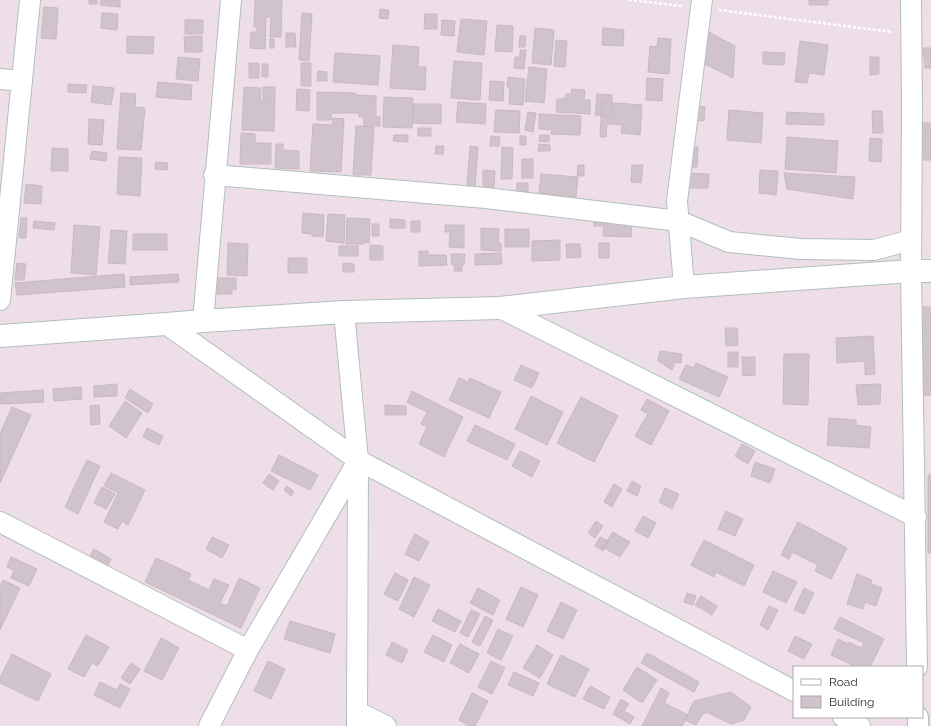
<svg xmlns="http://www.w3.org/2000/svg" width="931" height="726" font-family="Raleway,sans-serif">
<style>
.building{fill:#d0c3cc;stroke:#cab8c4}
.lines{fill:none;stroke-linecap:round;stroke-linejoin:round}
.minor-casing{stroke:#b2c0b9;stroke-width:22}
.tertiary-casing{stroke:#b2c0b9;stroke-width:24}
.path{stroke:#fff;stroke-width:2.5;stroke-dasharray:3 2;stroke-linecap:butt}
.minor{stroke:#fff;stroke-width:20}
.tertiary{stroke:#fff;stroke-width:22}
</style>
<rect width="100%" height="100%" fill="#eedeea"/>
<path class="building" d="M89,0h8v4h-8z
M101,0h19v7l-20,-2z
M255,0h27l-1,37h-11l1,-20h-5l-1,32 -15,-1 1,-16h6v-5h-3z
M809,0h19v5h-19z
M44,7l14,1 -2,31 -15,-1z
M380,9l9,1 -1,9 -9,-1z
M102,13l16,1 -1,16 -16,-2z
M302,13l10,1 -3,47 -10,-1z
M425,14h12v15h-13z
M461,19l26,2 -3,34 -27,-3z
M185,20h18v14h-18z
M442,20l13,1 -1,15 -13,-1z
M497,25l16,1 -1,26 -17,-1z
M535,28l19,2 -3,35 -19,-2z
M603,28l21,2 -1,16 -21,-1z
M701,28l34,18 -2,32 -34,-17z
M286,33h9l1,14h-10z
M127,36l27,1 -1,17 -26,-1z
M202,36v16h-17l-1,-15z
M520,36h6l-1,11h-6z
M658,38l13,1 -2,35 -21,-2 2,-26 7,1z
M270,39h4v9h-4z
M556,40l11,1 -2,26 -11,-1z
M800,41l28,4 -4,30 -15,-2 -2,10 -12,-1z
M393,45l26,2 -1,20h8l-1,23 -35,-2z
M923,48h8v20h-6z
M520,50h6l-2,19 -10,-1 1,-11h5z
M763,52l22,1 -1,12 -21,-1z
M335,53l45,3 -2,29 -45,-3z
M178,57l22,2 -2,22 -22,-2z
M870,57h9v17l-9,1z
M454,61l28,2 -2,37 -29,-2z
M249,63h10v15h-10z
M301,63h10v12h-10z
M262,64h6v13h-6z
M529,67l18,2 -3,34 -19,-2z
M318,71l9,1v9h-10z
M301,76h10v10h-10z
M508,77l17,2 -2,26 -14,-1 1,-17h-3z
M647,78l16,1 -1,22 -16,-1z
M490,81l14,1 -1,19 -14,-1z
M158,82l34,3 -1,15 -35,-3z
M68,84l19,1 -1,8 -18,-1z
M93,86l21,2 -3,17 -20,-3z
M244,87l17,1 -1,12h15l-1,31 -32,-1z
M263,87h12v12h-12z
M297,89l13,1 -1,21 -13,-1z
M572,89l13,1 -1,10h6v14l-34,-2 1,-13h8l1,-5h5z
M317,92l38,1v2l21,1v21h4v9h-16v-9h-5v-4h-27l-1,7h-14z
M121,93l15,1 -1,13 10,1 -4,42 -24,-1z
M597,94l15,1v21l-17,-1z
M384,97l29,1 -1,30 -29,-1z
M458,102l28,2 -1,20 -29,-2z
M602,102l40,3 -2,30 -19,-2 1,-8 -15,-1 -1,13h-6z
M413,104h28v20l-28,-1z
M694,106l11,1 -1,14 -10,-1z
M496,110l24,1 -1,22 -25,-1z
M729,110l34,3 -2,30 -34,-3z
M872,111h10l1,22h-10z
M528,112l8,1 -3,19 -8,-2z
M787,112l37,2v11l-38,-1z
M539,114l42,2 -1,19 -29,-1 1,-4 -13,-1z
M333,118l11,1 -3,53 -31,-1 3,-47 19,1z
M89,119l15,1 -2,25 -14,-1z
M917,123h14v37h-14z
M356,126l18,1 -3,48h-18z
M418,128h13v8h-13z
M241,133l14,1v9h16v21h-31z
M394,135h14v7l-15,-1z
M540,135h9v7l-10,-1z
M491,136l9,1 -1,9h-9z
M520,136h6v9h-6z
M787,137l51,4 -2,32 -51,-4z
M870,138l12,1 -1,23 -12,-1z
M276,144h7v6l16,1v18l-24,-1z
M539,144l11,1v6h-12z
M436,146h8l-1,8h-8z
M470,146l8,1 -3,40 -8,-1z
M502,147l11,1 -1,31h-11z
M689,147h9l-1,20h-9z
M52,148l16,1v22h-17z
M92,151l15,2 -1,8 -16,-2z
M119,157l23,1 -2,38 -23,-2z
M522,159h11v19h-11z
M156,162l12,1 -1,7 -12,-1z
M578,165h6v11h-7z
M632,165h11l-2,18 -10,-1z
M483,170l12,1 -1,16h-11z
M760,170l18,1 -2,24 -17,-2z
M686,173l23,1 -1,14h-22z
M784,173l71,4 -2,22 -66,-10z
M541,174l37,3 -2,20 -37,-4z
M517,183h11v11l-12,-1z
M26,184l16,2 -1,18 -17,-1z
M303,213l21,2 -1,22 -11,-1v-2l-10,-1z
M328,214l17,1 -1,28 -18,-2z
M21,218h6l-1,20h-7z
M347,218l23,1 -1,24 -5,-1v2h-18z
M390,219l15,1v8h-15z
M594,220l38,1 -1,16 -28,-1 1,-10h-10z
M34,221l21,2 -1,7 -21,-2z
M411,221h9v11h-9z
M372,224h7v12h-7z
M74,225l26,2 -4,48 -25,-2z
M445,225h19v23l-15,-1 1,-15h-5z
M481,228l18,1 -1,13 3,1v8l-20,-1z
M505,229h24v18h-24z
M111,230l16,1 -2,33 -17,-1z
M133,234h34v16h-34z
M560,240v20l-28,1v-20z
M228,243l20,1 -1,32 -20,-1z
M599,243h10v15h-10z
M566,244h14l1,13 -14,1z
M370,245l13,1v14h-13z
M339,246h19v10h-19z
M419,251h9v4h18l1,10 -28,1z
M501,253l1,11 -27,1v-11z
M451,254h14l-1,11h-2v6h-8l1,-6h-3z
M288,258h19v15h-19z
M17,263l9,1 -2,16h-9z
M343,263l11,1v8h-11z
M124,274l1,13 -108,8 -2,-12z
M178,274l1,8 -49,3v-8z
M218,278h18v12l-4,-1v5h-15z
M918,307h13v88h-11z
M725,328h12l1,17 -12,1z
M873,336l2,38 -10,1v-14l-28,2 -1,-25z
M660,351l22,3 -1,9 -6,-1 -3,8 -14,-9z
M728,352h10v15h-10z
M784,354h25l-1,51 -25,-1z
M742,357h13v18l-12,1z
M696,363l32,14 -9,20 -40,-18 7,-14 8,3z
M521,365l18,8 -7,15 -18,-8z
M459,378l9,4 2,-4 31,14 -12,26 -40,-18z
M117,384v12l-23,1v-11z
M881,384l-1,20 -22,1 -2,-20z
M81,387l1,12 -28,2 -1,-12z
M130,389l23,15 -5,9 -23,-15z
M43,390l1,12 -44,2v-11z
M412,391l51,26 -19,40 -25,-13 8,-17 -6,-3 6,-12 -20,-10z
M531,396l32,16 -16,33 -32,-16z
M581,397l37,19 -24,46 -37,-19z
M647,399l22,12 -18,34 -16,-9 13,-22 -7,-4z
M125,401l17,12 -16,25 -17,-12z
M99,405l1,19 -9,1 -1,-19z
M385,405l21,1v9h-21z
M12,407l19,8 -31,68v-49z
M829,418l27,2v5l15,2 -2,21 -42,-3z
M475,425l40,19 -8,16 -40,-19z
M147,428l16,8 -4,9 -16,-8z
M742,444l13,7 -7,13 -13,-8z
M520,451l20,10 -8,16 -20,-11z
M279,455l39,20 -8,15 -39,-19z
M87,460l13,6 -22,48 -13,-7z
M755,462l20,7 -5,14 -19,-7z
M111,473l34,17 -17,35 -6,-4 -4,8 -14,-7 14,-29 -14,-7z
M269,474l10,7 -6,9 -10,-7z
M928,475h3v78h-3z
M632,481l9,5 -4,10 -10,-5z
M614,484l8,5 -10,18 -8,-5z
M287,486l7,6 -3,4 -7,-6z
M102,487l13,7 -9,15 -12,-6z
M665,488l14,6 -7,15 -13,-7z
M726,511l17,8 -8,17 -17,-7z
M643,516l13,7 -8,15 -13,-7z
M596,521l7,5 -8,12 -7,-5z
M798,522l49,26 -16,31 -16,-8 3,-6 -26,-13 -3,7 -8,-4z
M613,532l17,10 -10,15 -17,-10z
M415,534l14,8 -10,19 -14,-7z
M212,537l17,8 -7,13 -16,-9z
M600,537l8,4 -5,10 -8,-5z
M704,540l50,25 -10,21 -28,-14 -2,5 -23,-12z
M94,549l17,10 -4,8 -17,-11z
M11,557l26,12 -8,17 -18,-8 3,-8 -7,-3z
M156,558l35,16 -3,6 21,10 5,-11 15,6 -9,18 7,3 12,-28 21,10 -19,40 -96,-46z
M773,571l24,11 -11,21 -23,-11z
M395,573l13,7 -10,21 -14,-7z
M857,574l15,6 -1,4 11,4 -6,18 -11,-4 -2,7 -16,-5z
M414,577l16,8 -16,32 -15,-8z
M3,580l17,8 -20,42v-44z
M521,587l17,8 -15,32 -17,-8z
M478,588l22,12 -7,15 -23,-12z
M804,588l10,5 -10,21 -10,-4z
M687,593l9,3 -3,9 -9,-3z
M701,596l16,10 -5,9 -17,-10z
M561,602l16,8 -14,29 -16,-8z
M769,606l9,4 -10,20 -8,-5z
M438,609l23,12 -6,11 -23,-11z
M471,610l9,4 -12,23 -8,-4z
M485,616l8,4 -13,26 -8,-4z
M840,617l44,22 -14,28h-13l-26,-12 7,-16 10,5 1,-2 12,6 3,-5 -30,-14z
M290,621l45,13 -5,19 -46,-14z
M498,629l15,7 -12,24 -14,-7z
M86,635l23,12 -11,19 -6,-3 -8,14 -16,-8z
M433,635l19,10 -8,17 -20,-10z
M795,636l17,8 -8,15 -16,-8z
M161,638l18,10 -17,32 -18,-9z
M392,642l16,8 -6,13 -16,-8z
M460,644l19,10 -10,19 -19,-10z
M537,645l16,10 -13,23 -17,-10z
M647,653l52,29 -5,10 -53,-29z
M12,654l39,20 -13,27 -38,-18v-5z
M561,655l28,14 -14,28 -28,-13z
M268,661l17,8 -14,30 -17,-8z
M491,661l14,7 -13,26 -14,-7z
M131,663l9,6 -10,15 -9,-6z
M637,667l20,13 -15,23 -19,-13z
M514,672l25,11 -6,13 -25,-11z
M100,682l17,8 3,-6 10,5 -10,19 -26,-13z
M590,686l20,11 -6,12 -21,-10z
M661,688l8,5 -5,10 24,12 -6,11h-40z
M731,692l20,15 -7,13 -13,4 -24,-12 -5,3 -6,10 -11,-5 9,-19z
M472,693l16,8 -13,25h-6l-10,-6z
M621,699l8,5 -5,7 10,6 -4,7 -17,-10z"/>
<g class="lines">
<g class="minor-casing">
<path id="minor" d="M911,0l1,107 -1,164 6,396
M0,79l22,2
M214,175l272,23 193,23 50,21 72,7 73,1 37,-10
M684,287l-7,-86 25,-201
M0,300l30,-300
M500,308l416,209
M344,312l14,148 -1,266
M203,321l28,-321
M166,324l192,136 436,231
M0,522l248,128
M358,712l28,14
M843,717l17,9
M918,717v9
M209,726l39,-76 110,-189"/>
</g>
<g class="tertiary-casing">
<path id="tertiary" d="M0,336l166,-12 37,-3 141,-9 156,-4 184,-21 227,-16h20"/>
</g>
<path class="path" d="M629,0l53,6
M719,10l174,22"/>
<use href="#minor" class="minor"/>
<use href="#tertiary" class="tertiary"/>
</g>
<rect x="793" y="666" width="130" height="52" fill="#ffffff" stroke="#ababab"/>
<rect x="801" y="679" width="20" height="6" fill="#ffffff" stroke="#ababab"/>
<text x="829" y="686" font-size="12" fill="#2c2c2c">Road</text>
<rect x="801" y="696" width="20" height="12" fill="#d0c3cc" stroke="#ababab"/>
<text x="829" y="706" font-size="12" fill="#2c2c2c">Building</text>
</svg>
